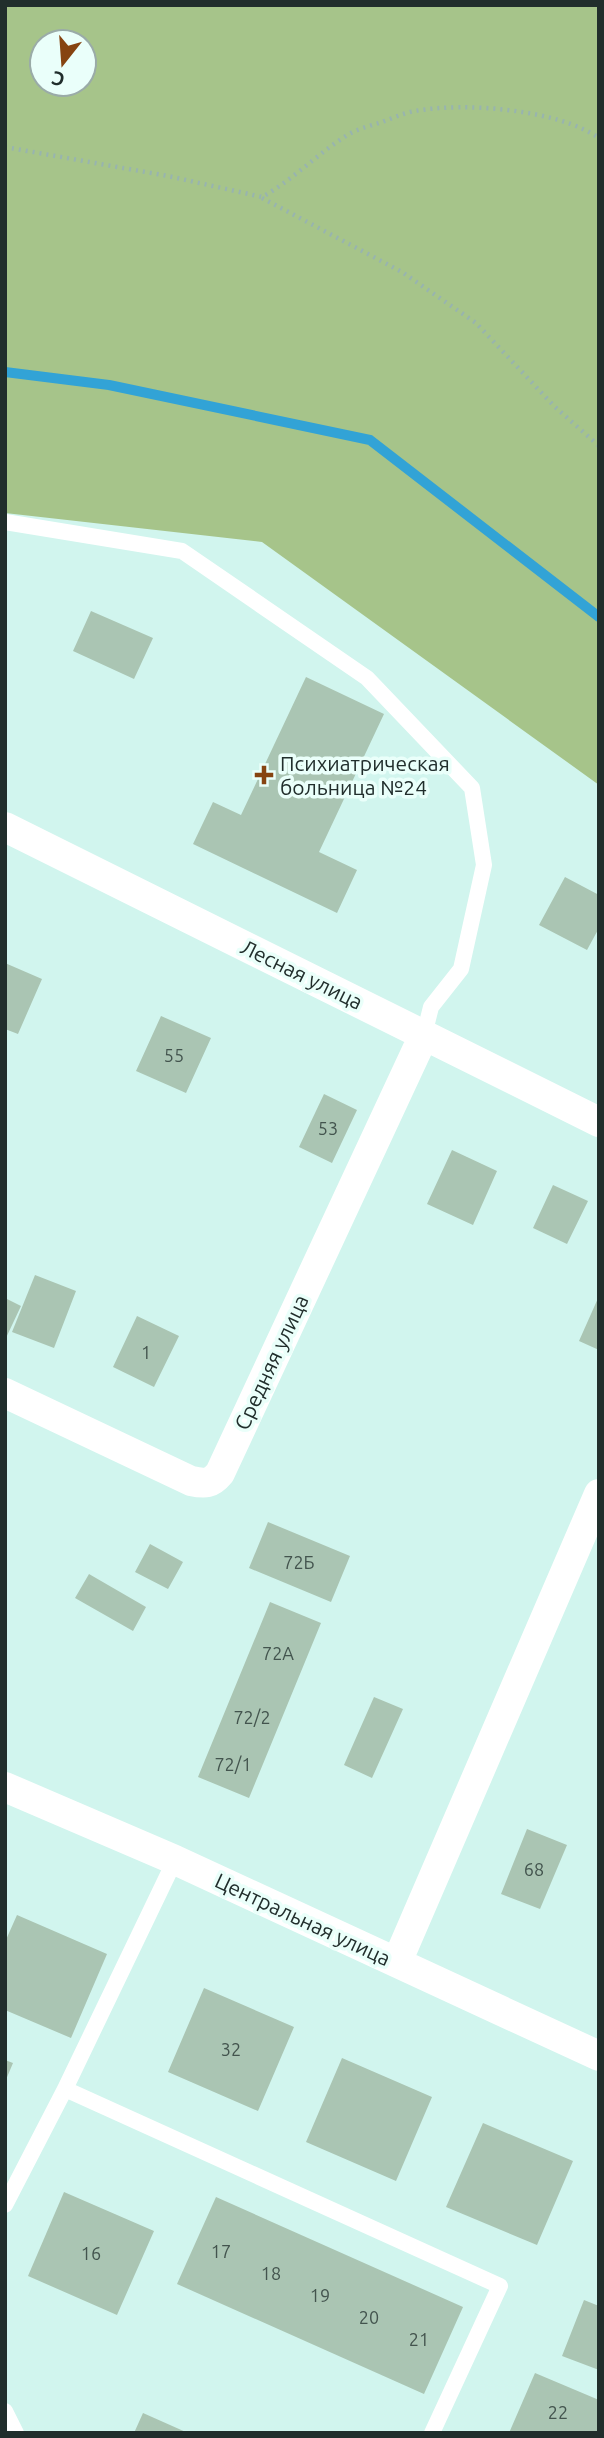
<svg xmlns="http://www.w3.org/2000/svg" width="604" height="2438" font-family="Ubuntu,sans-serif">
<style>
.green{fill:#a6c48a;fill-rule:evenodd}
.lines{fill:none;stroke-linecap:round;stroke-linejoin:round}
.stream{stroke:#32a3d6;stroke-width:10}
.building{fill:#aac5b3}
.path{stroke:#98b4af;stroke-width:4.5;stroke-dasharray:2 5;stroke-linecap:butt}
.lane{stroke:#fff;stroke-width:16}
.street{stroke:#fff;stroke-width:30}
.poi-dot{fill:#864411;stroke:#eafffa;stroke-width:2.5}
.labels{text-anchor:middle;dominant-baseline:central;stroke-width:7;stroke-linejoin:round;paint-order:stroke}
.number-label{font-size:18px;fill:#43544e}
.poi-label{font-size:21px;fill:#212e2c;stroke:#eafffa;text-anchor:start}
.street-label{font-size:21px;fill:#212e2c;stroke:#eafffa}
</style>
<rect width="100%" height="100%" fill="#d1f5ee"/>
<path class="green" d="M5,5h594v780l-337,-243 -257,-29zM42,42h42v42h-42z"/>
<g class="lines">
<path class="stream" d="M5,372l104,13 261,55 229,177"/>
</g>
<path class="building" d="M91,611l62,27 -19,41 -61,-28z
M306,677l78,37 -65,138 38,18 -20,43 -144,-69 20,-42 28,13z
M565,877l34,18v33l-12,22 -48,-25z
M5,963l37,16 -24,55 -13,-5z
M161,1016l50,22 -25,55 -50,-22z
M324,1094l33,16 -25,53 -33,-16z
M452,1150l45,21 -24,54 -46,-21z
M553,1185l35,16 -21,43 -34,-16z
M35,1275l41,16 -22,57 -42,-16z
M599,1296v54l-20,-9z
M5,1298l16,8 -16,34z
M137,1316l42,20 -25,51 -41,-20z
M268,1522l82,34 -19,46 -82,-34z
M150,1544l33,18 -15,27 -33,-17z
M89,1574l57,33 -13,24 -58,-33z
M270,1602l51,21 -72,175 -51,-21z
M374,1697l29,12 -31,69 -28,-13z
M527,1829l40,16 -27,64 -39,-15z
M17,1915l90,39 -36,84 -66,-28v-68z
M204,1988l90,39 -36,84 -90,-39z
M342,2058l90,39 -36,84 -90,-39z
M5,2060l8,3 -8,19z
M483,2123l90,38 -36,84 -91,-38z
M64,2192l90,39 -37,84 -89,-39z
M216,2197l247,110 -39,87 -247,-110z
M584,2300l15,6v64l-37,-14z
M535,2373l64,27v33h-90z
M143,2413l45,20h-54z"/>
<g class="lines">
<path class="path" d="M5,147l163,29 94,21c31,-17 56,-44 87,-63 9,-5 20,-8 30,-11 12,-4 24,-10 36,-12 49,-9 142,-2 184,27
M262,198l140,74 74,51 78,83 45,40"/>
<path class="lane" d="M5,522l177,29 185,127 105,110 12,77 -23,104 -30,38 -7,28
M65,2089l435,197 -68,147
M5,2205l60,-116 110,-229
M5,2411l11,22"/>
<path class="street" d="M5,827l594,295
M5,1393l186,88c14,3 20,3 29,-8l204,-438
M5,1787l170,73 424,196
M397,1962l202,-468"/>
</g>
<path class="poi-dot" d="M260.5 764.5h7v7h7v7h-7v7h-7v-7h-7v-7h7z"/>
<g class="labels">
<g class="number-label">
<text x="174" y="1055">55</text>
<text x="328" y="1128">53</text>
<text x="146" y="1352">1</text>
<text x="299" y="1562">72Б</text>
<text x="278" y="1653">72А</text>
<text x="252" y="1717">72/2</text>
<text x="233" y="1764">72/1</text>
<text x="534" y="1869">68</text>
<text x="231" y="2049">32</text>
<text x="221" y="2251">17</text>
<text x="91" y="2253">16</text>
<text x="271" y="2273">18</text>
<text x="320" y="2295">19</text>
<text x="369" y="2317">20</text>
<text x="419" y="2339">21</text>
<text x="558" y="2412">22</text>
</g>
<g class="poi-label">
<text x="280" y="763">Психиатрическая<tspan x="280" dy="24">больница №24</tspan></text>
</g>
<g class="street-label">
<text transform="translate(302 974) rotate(26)">Лесная улица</text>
<text transform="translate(271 1362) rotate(-65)">Средняя улица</text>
<text transform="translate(303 1919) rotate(25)">Центральная улица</text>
</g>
</g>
<rect width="604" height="2438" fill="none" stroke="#212e2c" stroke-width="14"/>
<g transform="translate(63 63) rotate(197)"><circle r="33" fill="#eafffa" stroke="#9aaba8" stroke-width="2"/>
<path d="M0-5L12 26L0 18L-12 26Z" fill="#864411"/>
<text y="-10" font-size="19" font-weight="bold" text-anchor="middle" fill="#212e2c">С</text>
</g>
</svg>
